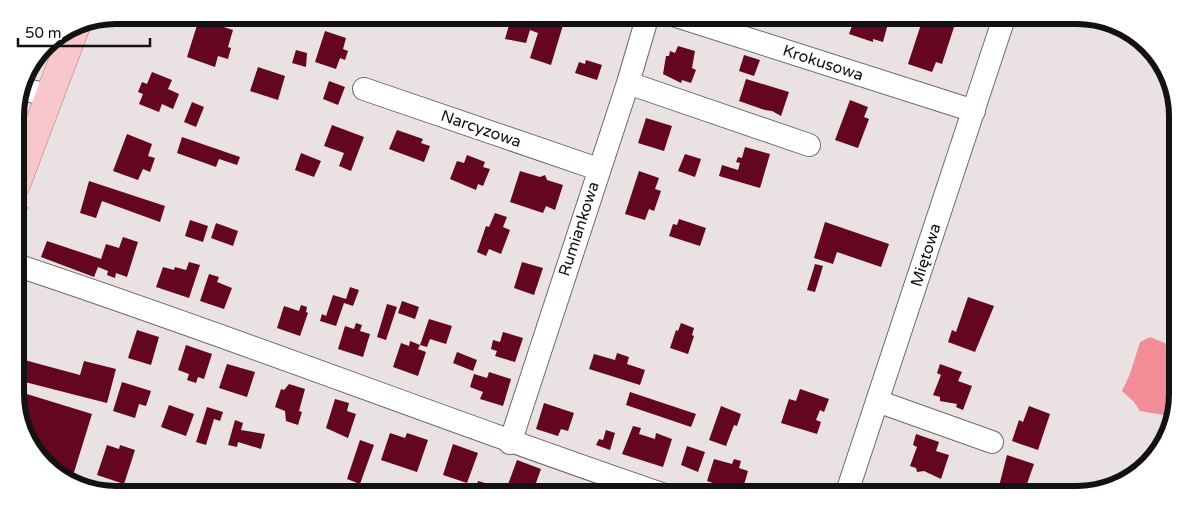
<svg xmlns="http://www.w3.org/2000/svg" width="1193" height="510" font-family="'Varela Round',sans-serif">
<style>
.water{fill:#f28c96}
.building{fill:#640620}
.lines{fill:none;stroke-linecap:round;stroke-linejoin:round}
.minor-casing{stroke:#706969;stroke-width:24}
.major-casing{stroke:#a66f73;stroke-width:29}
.path{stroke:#979191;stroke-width:3;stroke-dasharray:2.5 4;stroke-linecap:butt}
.minor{stroke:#fff;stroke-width:22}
.major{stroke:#f8c7cb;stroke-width:28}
.labels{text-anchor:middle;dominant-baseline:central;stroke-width:5;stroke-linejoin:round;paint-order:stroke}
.street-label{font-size:16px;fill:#141111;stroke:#fff}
.rim{fill:none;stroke:#141111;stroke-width:6}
</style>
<rect width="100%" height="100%" fill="#eae2e2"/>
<path class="water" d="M1150,337l22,9 6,-2c0,19 5,60 -8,72l-30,-5 -6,-9 -12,-11 8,-17 10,-32z"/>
<path class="building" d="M512,15h20l10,5 2,-5h19l-3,9 3,1 -12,40 -21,-7 8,-25 -8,-3 -4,13 -21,-4z
M856,15h27l-1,3 7,2 -6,22 -10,-3v3l-24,-8z
M924,15l31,9 -13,40 -6,-2 -4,10 -24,-8z
M199,19l34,11 -5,17 3,1 -3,11 -10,-3 -3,11 -28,-10z
M325,31l21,7 -3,11 5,2 -3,9 -5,-2 -4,11 -21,-7z
M678,46l17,5 -3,17 4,2 -5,13 -9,-3 -1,3 -18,-9 3,-18h3l1,-5 5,2z
M296,50l11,3 -1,14 -14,-4z
M744,55l16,5 -6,16 -15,-5z
M586,60l16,5 -5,15 -22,-7 4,-11 6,2z
M258,67l27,9 -7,24 -28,-9z
M152,72l20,8 -4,9 11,5 -6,15 -11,-5 -3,8 -20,-8 4,-10 -5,-2 4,-10 5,2z
M746,79l43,13 -8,24 -9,-5 -7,-1 -26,-9z
M329,81l16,6 -7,18 -15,-6z
M850,100l18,7 -4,10 5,2 -11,29 -23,-8z
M192,102l12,5 -8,20 -12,-5z
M646,118l26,8 -8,25 -26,-8z
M332,125l32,12 -13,34 -12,-5 5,-13 -20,-7z
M397,130l26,9 -2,4 9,3 -6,16 -35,-13z
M127,134l25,10 -4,12 7,2 -5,14 -7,-3 -5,11 -25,-9z
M182,137l58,20 -3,8 -18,-6 -3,8 -39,-14z
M745,147l25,7 -10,34 -41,-12 3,-11 16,5 2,-7 -4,-1 2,-5 4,1z
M301,153l20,8 -7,16 -19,-7z
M685,154l16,5 -6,18 -17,-6z
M467,155l18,7 -2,5 7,2 -7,17 -5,-2 -2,6 -26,-11 7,-18 7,2z
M520,171l20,6 5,-2 2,5 16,5 -8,25 -9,-4 -3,7 -33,-11z
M639,171l20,7 -4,11 6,2 -7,20 -5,-2 -4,11 -20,-6z
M89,181l76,25 -5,16 -58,-21 -6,17 -16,-5z
M495,213l12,4 -4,10 7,3 -9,24 -12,-5 -3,7 -9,-4 9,-26 3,1z
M679,219l27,9 -6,18 -31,-10 4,-12 4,1z
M190,220l18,6 -5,16 -18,-6z
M825,222l64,22 -8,23 -44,-15 -4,12 -19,-6z
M216,223l22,8 -5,15 -22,-8z
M123,237l15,5 -11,35 -11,-4 -1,5 -8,-3 1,-4 -10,-4 -4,10 -53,-20 6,-16 54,18 5,-15 13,4z
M189,262l11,3 -11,33 -33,-11 7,-20 11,3 1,-3 11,3z
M522,262l21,6 -9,27 -20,-7z
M815,264l8,2 -8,26 -8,-2z
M209,274l10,3 -2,5 15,6 -8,21 -24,-8z
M350,287l9,3 -6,16 -9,-3 -8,23 -16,-5 2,-7 4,2 7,-21 13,4z
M968,297l26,9 -19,46 -27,-10 4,-12 4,2z
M402,301l17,6 -4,12 -17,-6z
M387,304l10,3 -11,33 -9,-3z
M301,305l6,2 -1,5 2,1 -8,23 -23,-8 7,-22 15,5z
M429,319l23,7 -6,18 -16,-5 -3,8 -7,-2z
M356,323l6,2 -2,6 10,3 -7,23 -25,-8 7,-23 9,3z
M681,323l13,5 -2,7 2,1 -6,18 -18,-6 6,-18 2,1z
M137,330l22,7 -8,28 -23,-7z
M503,332l20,6 -8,24 -20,-6 2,-5 -6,-2 2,-9 7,2z
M410,341l10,4 -2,4 8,3 -8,24 -25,-9 8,-24 8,3z
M186,345l26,9 -8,25 -6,-2 -2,6 -9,-3 2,-6 -11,-4z
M457,352l20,8 -4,11 -20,-8z
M617,353l12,4 -2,7 18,6 -5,15 -51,-16 5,-15 21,6z
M17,358l63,17 4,-14 32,8 -9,34 -90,-23z
M227,364l28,8 -8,25 -28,-9z
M940,364l22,8 -4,9 14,5 -9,24 -7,-3 1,-3 -17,-3v-4l-7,-2 8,-20 -4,-2z
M489,372l22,7 -8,27 -23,-7 3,-7 -13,-5 4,-13 13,4z
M122,382l29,9 -5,15 -7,-2 -4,14 -22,-7z
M289,384l16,5 -6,22 3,1 -4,13 -12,-4 -1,-10 -10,-4 6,-18 3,1z
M800,389l29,10 -5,13 -4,-2 -4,10 5,2 -4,12 -36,-11 8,-24 7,2z
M17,391l75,23 -21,68 -35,-26 -19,-43z
M630,392l66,22 -5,13 -65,-22z
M335,399l14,4 -2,8 9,3 -8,24 -22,-10z
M544,403l30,10 -6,18 -7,-2 -3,7 -22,-7z
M169,405l25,9 -8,22 -25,-9z
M721,406l20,8 -4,12 -3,-1 -8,21 -17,-6z
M1029,406l21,8 -12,36 -26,-9 7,-21 4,2z
M207,407l16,5 -3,9 -6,-2 -8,26 -10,-3z
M235,420l8,3 -2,7 24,4 -4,15 -23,-7 -1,5 -9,-2z
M633,426l8,2 -2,6 16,5 1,-6 16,6 -9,28 -41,-13z
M606,430l9,3 -5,17 -14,-5 3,-6 4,1z
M390,433l15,5 2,-5 21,7 -11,32 -36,-12z
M916,434l23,8 -3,9 13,4 -8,24 -17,-8 -7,1 -1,-4 -6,-2 7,-19 -4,-2z
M360,440l14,5 -14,39 -13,-5z
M453,444l25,9 -11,30 -24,-8z
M107,445l12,4 1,-4 15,5 -11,34 -27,-9z
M687,446l18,6 -7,20 -17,-7z
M1007,455l27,9 -11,31h-10l-15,-5z
M714,459l18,5 2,-5 7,2 -2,7 9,3 -7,24 -18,-2 2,-6 -18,-6z
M517,460l24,9 -9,25 -14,-5 -1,5 -11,-4z
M478,481l14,4 -3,10h-15z
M578,484l22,7 -2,4h-24z
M779,488l18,6 7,-3 2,4h-30z"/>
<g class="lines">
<g class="minor-casing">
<path id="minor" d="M673,15l301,96
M628,83l181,62
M21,89l28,6
M364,89l234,80
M16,265c218,72 431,156 649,230
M877,401l115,41
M510,443l118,-360 20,-68
M846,495l159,-480"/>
</g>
<g class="major-casing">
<path id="major" d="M16,185l61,-162"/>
</g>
<path class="path" d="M16,240l12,-37"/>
<use href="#minor" class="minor"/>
<use href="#major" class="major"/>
</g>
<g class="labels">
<g class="street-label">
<text transform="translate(823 63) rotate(18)">Krokusowa</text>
<text transform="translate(481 129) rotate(19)">Narcyzowa</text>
<text transform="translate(579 229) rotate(-72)">Rumiankowa</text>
<text transform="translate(926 255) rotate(-72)">Miętowa</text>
</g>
</g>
<path d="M0 0H1193V510H0ZM116 24H1077A92 92 0 0 1 1169 116V394A92 92 0 0 1 1077 486H116A92 92 0 0 1 24 394V116A92 92 0 0 1 116 24Z" fill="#fff" fill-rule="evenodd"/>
<path class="rim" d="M116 24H1077A92 92 0 0 1 1169 116V394A92 92 0 0 1 1077 486H116A92 92 0 0 1 24 394V116A92 92 0 0 1 116 24Z"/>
<path d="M18 38v8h132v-8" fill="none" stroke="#141111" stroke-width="2.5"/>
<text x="25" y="38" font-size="15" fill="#141111" stroke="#ffffff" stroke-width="4" paint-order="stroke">50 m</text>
</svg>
